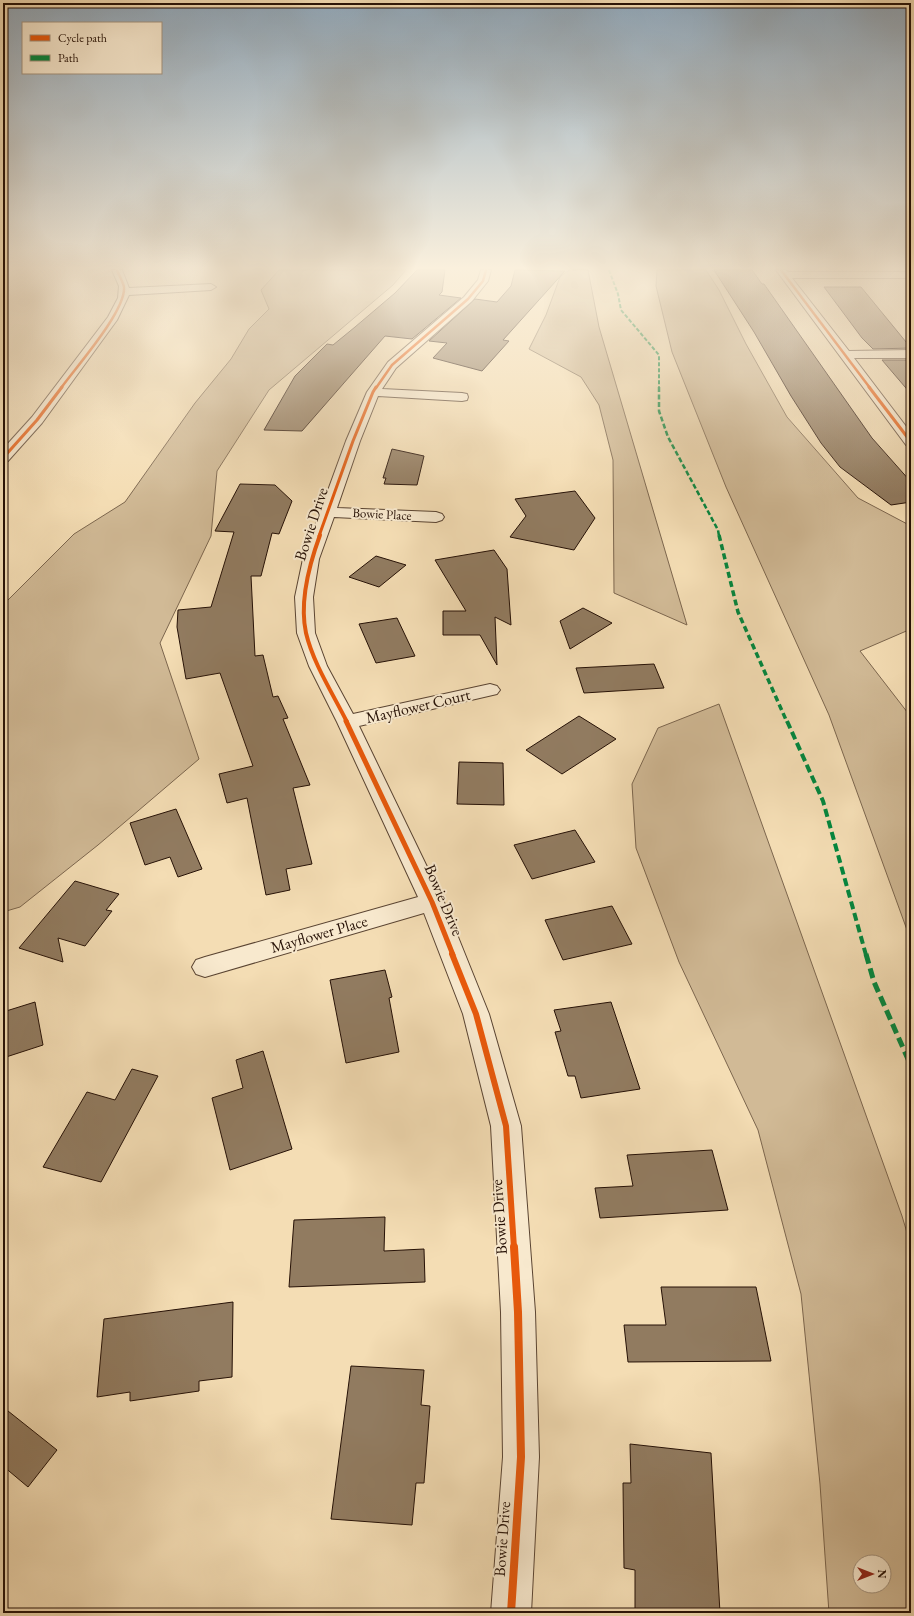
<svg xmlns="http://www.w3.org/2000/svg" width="914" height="1616" font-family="'EB Garamond',serif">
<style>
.green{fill:#d1ba96;stroke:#7c664e;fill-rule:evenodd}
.building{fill:#917b60;stroke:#261106}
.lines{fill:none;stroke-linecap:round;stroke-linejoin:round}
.minor-casing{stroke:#5a4432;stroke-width:2}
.minor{fill:#f8e9ce;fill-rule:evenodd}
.quiet-far4{stroke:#00873e;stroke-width:2;stroke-dasharray:4 2;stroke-linecap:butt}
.quiet-far3{stroke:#00873e;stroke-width:2.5;stroke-dasharray:5 2.5;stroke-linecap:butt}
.quiet-far2{stroke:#00873e;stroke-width:3.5;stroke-dasharray:6 3.5;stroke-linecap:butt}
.quiet-far1{stroke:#00873e;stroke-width:4;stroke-dasharray:8 4;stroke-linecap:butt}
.quiet{stroke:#00873e;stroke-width:5;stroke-dasharray:10 5;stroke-linecap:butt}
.cycleway-far5-casing{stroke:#f8e9ce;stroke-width:4}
.cycleway-far4-casing{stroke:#f8e9ce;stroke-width:4.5}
.cycleway-far3-casing{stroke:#f8e9ce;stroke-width:6}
.cycleway-far2-casing{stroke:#f8e9ce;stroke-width:8}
.cycleway-far1-casing{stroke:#f8e9ce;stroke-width:9}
.cycleway-casing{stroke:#f8e9ce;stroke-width:10}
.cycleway-far5{stroke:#e8590c;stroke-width:2.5}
.cycleway-far4{stroke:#e8590c;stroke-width:3}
.cycleway-far3{stroke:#e8590c;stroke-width:4}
.cycleway-far2{stroke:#e8590c;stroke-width:5}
.cycleway-far1{stroke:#e8590c;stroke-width:6}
.cycleway{stroke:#e8590c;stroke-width:8}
.labels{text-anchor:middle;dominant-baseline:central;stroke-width:4;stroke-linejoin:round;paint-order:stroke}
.far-street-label{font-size:13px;fill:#261106;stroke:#f8e9ce}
.street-label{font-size:16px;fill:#261106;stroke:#f8e9ce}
</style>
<rect width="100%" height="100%" fill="#f4ddb4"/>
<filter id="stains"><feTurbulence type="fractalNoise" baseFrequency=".005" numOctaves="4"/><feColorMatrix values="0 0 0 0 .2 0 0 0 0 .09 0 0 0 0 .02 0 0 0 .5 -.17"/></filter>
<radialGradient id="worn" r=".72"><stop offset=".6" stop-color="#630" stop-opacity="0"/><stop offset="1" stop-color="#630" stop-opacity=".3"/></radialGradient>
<path class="green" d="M279,270h127l-13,15 -124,105 -52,81 -6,65 -51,107 39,116 -101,86 -78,62 -17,5v-307l71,-71 51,-32 70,-99 36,-44 18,-30 20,-20 -8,-19z
M569,270h19l11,57 88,298 -73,-32 -1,-133 -14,-55 -18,-28 -52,-28 17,-34 14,-38z
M657,270h49l13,20 27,54 41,73 71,81 53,28v103l-51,22 51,66v224l-82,-226 -103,-228 -54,-135 -16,-66z
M719,704l183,512 9,30v367h-82l-9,-129 -19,-190 -43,-164 -79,-168 -43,-114 -4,-64 26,-56zM860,1562h24v24h-24z"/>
<path class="building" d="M417,270h28l-3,22 -3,3 22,3 -49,41 -27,-3 -83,95 -38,-1 31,-54 32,-32 6,1 22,-18 40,-34z
M515,270l50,1 -62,69 6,1 -27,30 -49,-13 14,-15 -18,-2 46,-42 22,3 14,-16z
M714,270h38l10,14h2l108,154 39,44v20l-20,3 -51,-38 -19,-24 -30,-47 -37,-64z
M824,287h37l50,61 -38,1 -11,-11z
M882,360h29v34z
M392,449l32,7 -7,29 -33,-1 2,-6h-3z
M240,484l35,1 17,16 -13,33 -7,-1 -11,43h-10l4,80 8,-1 10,42 5,-1 10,22 -5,1 27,66 -17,3 19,76 -26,5 4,21 -24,5 -19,-97 -20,5 -8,-29 34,-8 -33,-93 -34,6 -9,-52 1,-17 33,-3 23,-75 -19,-1z
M575,491l20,27 -21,32 -64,-13 16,-21 -11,-17z
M494,550l13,19 4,56 -16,-8 2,48 -17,-30h-37v-24h23l-31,-51z
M376,556l30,9 -27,22 -30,-10z
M583,608l29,15 -42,26 -10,-28z
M397,618l18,38 -39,7 -17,-39z
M654,664l10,24 -80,5 -8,-25z
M579,716l37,23 -54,35 -36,-24z
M459,762l44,1 1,42 -47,-1z
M176,809l26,60 -24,8 -8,-20 -25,8 -15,-42z
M575,830l20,32 -63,17 -18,-34z
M75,881l44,13 -13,16 6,1 -27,35 -27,-8 5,24 -44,-14z
M612,906l20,38 -69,16 -18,-40z
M385,970l7,27 -3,1 10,54 -53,11 -16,-83z
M35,1002l8,43 -40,13v-46z
M611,1002l29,87 -59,9 -6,-22h-7l-13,-44 6,-1 -7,-21z
M263,1051l29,98 -62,21 -18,-72 31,-10 -7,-28z
M132,1069l26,7 -57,106 -58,-15 44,-75 28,8z
M712,1150l16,60 -128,8 -5,-30 38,-2 -6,-31z
M385,1217l-1,34 40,-2 1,33 -136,5 5,-67z
M661,1287h95l15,74 -143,1 -4,-37h42z
M233,1302l-1,75 -33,4v10l-69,10v-9l-33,5 7,-78z
M351,1366l73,4 -3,35 9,1 -6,77h-8l-4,42 -81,-6z
M3,1407l54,43 -29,37 -25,-21z
M630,1444l81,9 9,160h-85v-43l-11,-2 -1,-85h8z"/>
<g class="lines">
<g class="minor-casing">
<path id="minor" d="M112,270h10l7,18 82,-4 5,3 -5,3 -82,5 -12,25 -75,103 -34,38 -5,1v-13l29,-32 76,-100 10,-19 1,-12z
M481,270h10l-3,11 -16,20 -76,67 -14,21 80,4 5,1 1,3 -1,3 -5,1 -84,-5 -18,45 -23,67 99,4 6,2 2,3 -2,3 -6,2 -102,-5 -15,42 -6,38 2,36 12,33 26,48 137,-30 7,2 3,4 -3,4 -138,32 85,176 45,112 32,112 14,186 4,145 -8,156h-40l12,-156 -2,-145 -10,-186 -28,-112 -39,-101 -219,64 -9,-3 -4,-7 4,-7 9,-3 213,-60 -81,-175 -28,-56 -12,-33 -2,-36 8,-38 43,-118 21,-49 21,-30 76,-65 14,-17z
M776,270h10l2,2h123v6h-119l57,73 62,-1v8h-57l57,75v13l-5,-1z"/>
</g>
<use href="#minor" class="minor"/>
<path class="quiet-far4" d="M609,270l9,24 3,16 38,45v33"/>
<path class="quiet-far3" d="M659,387v24l9,26 50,93 1,6"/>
<path class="quiet-far2" d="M719,535l19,77 49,110"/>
<path class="quiet-far1" d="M787,721l36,80 43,154"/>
<path class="quiet" d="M866,954l8,28 37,84"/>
<g class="cycleway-far5-casing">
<path id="cycleway-far5" d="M781,270l89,118
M61,388c15,-21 65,-77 63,-101 -1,-5 -5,-12 -7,-17
M376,388l16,-23 76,-66 15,-18 3,-11"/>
</g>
<g class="cycleway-far4-casing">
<path id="cycleway-far4" d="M869,387l42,55
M3,458l34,-38 25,-33
M319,536l34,-95 20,-49 3,-5"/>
</g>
<g class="cycleway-far3-casing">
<path id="cycleway-far3" d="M320,535c-11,30 -21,66 -14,98 7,30 27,61 41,89"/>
</g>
<g class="cycleway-far2-casing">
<path id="cycleway-far2" d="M346,721l86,181 21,53"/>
</g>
<g class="cycleway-far1-casing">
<path id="cycleway-far1" d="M452,954l24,60 30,112 8,122"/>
</g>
<g class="cycleway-casing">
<path id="cycleway" d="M511,1613l10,-156 -3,-145 -4,-65"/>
</g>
<use href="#cycleway-far5" class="cycleway-far5"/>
<use href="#cycleway-far4" class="cycleway-far4"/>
<use href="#cycleway-far3" class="cycleway-far3"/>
<use href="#cycleway-far2" class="cycleway-far2"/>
<use href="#cycleway-far1" class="cycleway-far1"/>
<use href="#cycleway" class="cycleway"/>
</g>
<linearGradient id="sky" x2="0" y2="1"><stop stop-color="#91a9bc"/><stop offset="0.54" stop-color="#faf0dd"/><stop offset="1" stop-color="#faf0dd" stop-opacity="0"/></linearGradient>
<rect width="914" height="496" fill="url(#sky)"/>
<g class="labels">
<g class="far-street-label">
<text transform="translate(382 514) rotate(3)">Bowie Place</text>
</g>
<g class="street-label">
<text transform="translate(311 524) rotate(-72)">Bowie Drive</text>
<text transform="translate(418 706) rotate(-13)">Mayflower Court</text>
<text transform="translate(444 900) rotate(67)">Bowie Drive</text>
<text transform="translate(319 934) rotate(-16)">Mayflower Place</text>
<text transform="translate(499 1217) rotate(-94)">Bowie Drive</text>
<text transform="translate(502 1539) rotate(-86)">Bowie Drive</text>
</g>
</g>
<rect width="914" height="1616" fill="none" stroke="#f4ddb4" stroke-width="16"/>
<rect x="4" y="4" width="906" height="1608" fill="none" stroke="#261106" stroke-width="2"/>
<rect x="8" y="8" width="898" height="1600" fill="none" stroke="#261106"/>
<rect x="22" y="22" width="140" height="52" fill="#f8e9ce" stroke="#a4937e"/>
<rect x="30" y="35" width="20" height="6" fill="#e8590c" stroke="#a4937e"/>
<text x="58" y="42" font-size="12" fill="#261106">Cycle path</text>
<rect x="30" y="55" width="20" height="6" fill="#00873e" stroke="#a4937e"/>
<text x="58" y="62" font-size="12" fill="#261106">Path</text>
<g transform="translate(872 1574) rotate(90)"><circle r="19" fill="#f8e9ce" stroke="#a4937e"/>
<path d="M0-3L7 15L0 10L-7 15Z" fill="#8f2418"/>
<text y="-6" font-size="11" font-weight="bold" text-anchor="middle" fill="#261106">N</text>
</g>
<rect width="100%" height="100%" filter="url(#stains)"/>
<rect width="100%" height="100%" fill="url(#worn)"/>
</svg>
